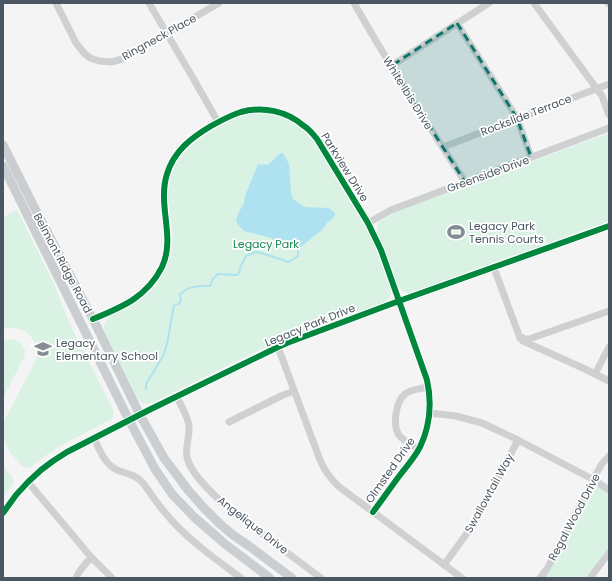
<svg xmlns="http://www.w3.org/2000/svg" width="612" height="581" font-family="Poppins,sans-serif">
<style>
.green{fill:#d9f2e3}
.water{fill:#aee2f0}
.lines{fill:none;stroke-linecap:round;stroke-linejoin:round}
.stream{stroke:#aee2f0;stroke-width:2}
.minor{stroke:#ced0d2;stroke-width:7}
.major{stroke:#caced1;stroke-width:9}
.cycleway-casing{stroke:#fff;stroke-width:8}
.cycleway{stroke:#00873e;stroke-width:6}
.marked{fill:#0f766e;fill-opacity:0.2;stroke:#0f766e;stroke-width:3;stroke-dasharray:8 5;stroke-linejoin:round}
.labels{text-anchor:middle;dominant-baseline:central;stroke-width:3.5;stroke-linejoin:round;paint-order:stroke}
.street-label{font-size:11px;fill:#4a5661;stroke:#fff}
.poi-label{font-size:11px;fill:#4a5661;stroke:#fff;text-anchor:start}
.park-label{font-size:11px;fill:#17864f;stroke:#fff}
</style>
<rect width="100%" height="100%" fill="#f4f4f4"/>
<path class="green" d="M260,113c22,1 39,10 53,27l56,93 6,14 15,40c1,6 1,10 -4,15l-108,39 -127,62c-6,2 -10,0 -14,-5l-32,-65c-2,-6 -1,-12 4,-16 5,-5 13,-7 19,-10 13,-7 25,-16 32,-28 10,-16 14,-34 12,-53 -1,-8 -3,-16 -4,-24 -4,-30 17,-55 41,-69 17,-11 30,-19 51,-20z
M609,133v88l-198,72c-7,0 -9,-2 -13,-7l-13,-36 -8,-17v-4l2,-7 18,-11z
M17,210l38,76 12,32 47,94 -1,5 -3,3c-21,11 -43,21 -62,34 -5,3 -15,13 -21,14 -4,0 -7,-4 -9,-7 -12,-12 -18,-25 -13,-42l30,-57c7,-21 -10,-39 -32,-33v-112z
M14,339c7,3 11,8 11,16l-22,43v-56l5,-2z
M3,467c15,15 13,14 0,30z
M594,480l15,10v63l-19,25h-50z"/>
<path class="water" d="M280,153h3l6,11 2,29 2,6 7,5 6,3 23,1 6,5v3l-9,8 -4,6 -24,19 -7,-3 -9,-1 -11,-7 -27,-7 -6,-6 -2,-6 3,-7 5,-9 1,-7 13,-32 10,1z"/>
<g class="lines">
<path class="stream" d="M146,389v-5l17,-28 4,-12 7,-39 5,-1 2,-4 -1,-6 9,-6 12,-2h9l3,-7 5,-5 19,1 2,-2 1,-5 6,-12 10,-4 12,3 20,7 4,-2 6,-4v-7"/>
<path class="minor" d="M56,3l20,40 8,10 6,5 9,3 12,1 12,-3 96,-56
M149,3l44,75 25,44
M354,3c34,61 73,120 111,179
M534,3l68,93 7,19
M608,3l1,1
M457,23l60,95 14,39
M391,66l98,-63
M443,147l166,-63
M368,223l23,-13 218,-82
M494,268l26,70 3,3 62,28 24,12
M93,319c29,-12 54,-22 69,-52 14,-30 -5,-61 5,-93 7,-23 24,-36 44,-48 9,-5 20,-11 30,-14 22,-6 46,-1 63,14 5,3 9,8 13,13l51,84 13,27 46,130c5,23 3,46 -7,67 -5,10 -13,19 -20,28 -9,12 -18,25 -27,37
M521,337l4,2h4l80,-28
M278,347l42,113c4,10 10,18 18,26l124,92
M595,374l14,-27
M177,397c4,9 11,19 12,29 1,11 -4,20 -2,31 3,18 33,44 47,56l87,65
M430,413l26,3 26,7 36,17 76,40 15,10
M229,422l52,-26 13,-5
M94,438c6,13 10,25 23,32 9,4 18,4 25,12 4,4 7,10 11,15 6,9 14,18 21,26 20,21 44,38 67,55
M419,449c-18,-10 -26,-13 -23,-35 1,-8 3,-15 9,-20 6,-5 15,-5 23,-7
M28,482l63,75 21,21
M3,513l13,-18 12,-13 13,-12 12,-9 14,-9 82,-42 129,-63 9,-4 112,-42 210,-75
M444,565l31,-43 43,-82
M76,578l3,-6 12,-15
M540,578l7,-9 54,-104 8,-9
M590,578l19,-25"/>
<path class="major" d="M3,145l29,58 61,116 47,96 24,43 24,32 16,18 16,16 13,11 16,11 43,32
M3,166l126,254 26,49 17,25 22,23 31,27 45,34"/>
<g class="cycleway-casing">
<path id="cycleway" d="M93,319c29,-12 54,-22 69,-52 14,-30 -5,-61 5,-93 7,-23 24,-36 44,-48 9,-5 20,-11 30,-14 22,-6 46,-1 63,14 5,3 9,8 13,13l51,84 13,27 46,130c5,23 3,46 -7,67 -5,10 -13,19 -20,28 -9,12 -18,25 -27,37
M3,513l13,-18 12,-13 13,-12 12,-9 14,-9 82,-42 129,-63 9,-4 112,-42 210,-75"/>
</g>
<use href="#cycleway" class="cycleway"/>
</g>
<path class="marked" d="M457,23l60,95 14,39 -66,25 -74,-116z"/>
<defs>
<g id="stadium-bare" transform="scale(1.38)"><path d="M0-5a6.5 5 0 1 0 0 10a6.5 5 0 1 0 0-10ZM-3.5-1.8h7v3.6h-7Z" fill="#868d94" stroke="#fff" stroke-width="2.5" paint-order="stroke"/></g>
<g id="school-bare" transform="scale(1.38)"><path d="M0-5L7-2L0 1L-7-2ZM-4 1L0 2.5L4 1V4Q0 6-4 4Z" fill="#868d94" stroke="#fff" stroke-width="2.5" paint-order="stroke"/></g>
</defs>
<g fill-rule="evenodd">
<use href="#stadium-bare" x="456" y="232"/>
<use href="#school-bare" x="43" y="349"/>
</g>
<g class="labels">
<g class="street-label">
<text transform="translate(159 37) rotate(-29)">Ringneck Place</text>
<text transform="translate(408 93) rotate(58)">White Ibis Drive</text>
<text transform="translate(526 115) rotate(-21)">Rockslide Terrace</text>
<text transform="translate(345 167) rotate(58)">Parkview Drive</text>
<text transform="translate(488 174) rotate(-20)">Greenside Drive</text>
<text transform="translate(63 263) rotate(62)">Belmont Ridge Road</text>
<text transform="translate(310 325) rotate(-22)">Legacy Park Drive</text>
<text transform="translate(390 470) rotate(-55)">Olmsted Drive</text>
<text transform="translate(489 493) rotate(-61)">Swallowtail Way</text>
<text transform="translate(574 517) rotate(-62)">Regal Wood Drive</text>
<text transform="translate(253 525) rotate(38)">Angelique Drive</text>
</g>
<g class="poi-label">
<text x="469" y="226">Legacy Park<tspan x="469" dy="13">Tennis Courts</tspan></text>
<text x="56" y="343">Legacy<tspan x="56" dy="13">Elementary School</tspan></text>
</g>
<g class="park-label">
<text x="266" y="244">Legacy Park</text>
</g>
</g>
<rect width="612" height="581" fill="none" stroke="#4a5661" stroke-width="8"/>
</svg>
